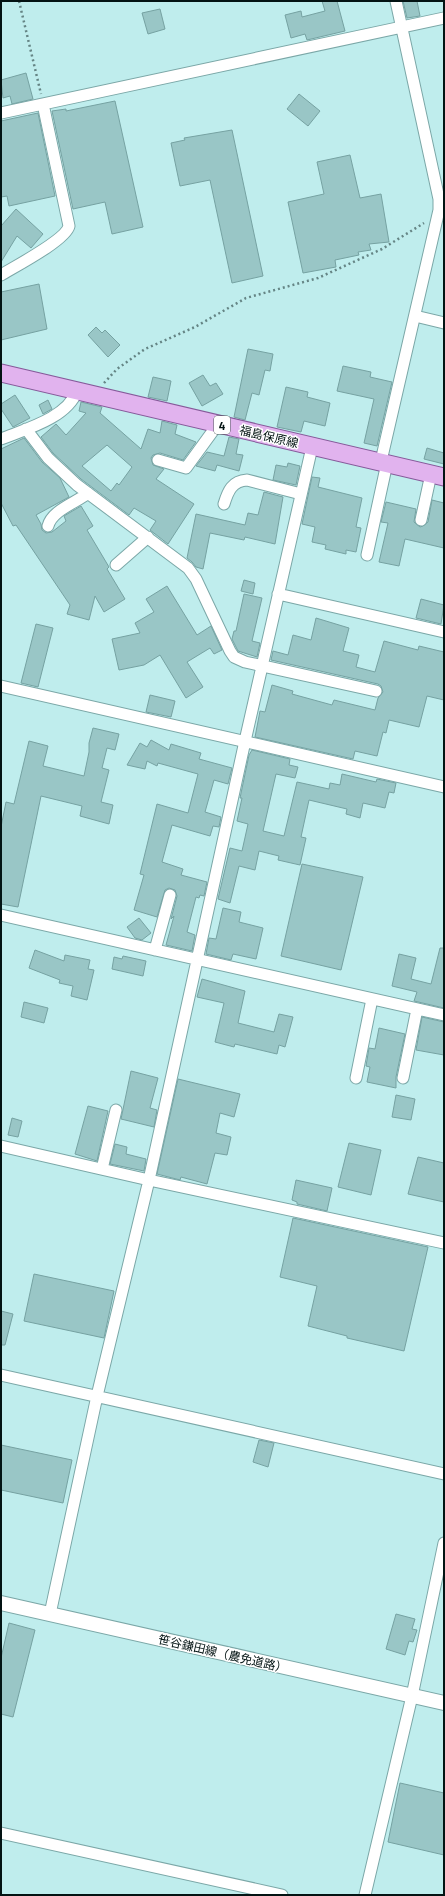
<svg xmlns="http://www.w3.org/2000/svg" width="445" height="1896" font-family="Barlow,'Noto Sans JP',sans-serif">
<style>
.building{fill:#99c6c6;stroke:#76a2a2;fill-rule:evenodd}
.lines{fill:none;stroke-linecap:round;stroke-linejoin:round}
.minor-casing{stroke:#7ba7a7;stroke-width:13}
.tertiary-casing{stroke:#7ba7a7;stroke-width:16}
.primary-casing{stroke:#865a9a;stroke-width:19}
.path{stroke:#658585;stroke-width:2.5;stroke-dasharray:2 3;stroke-linecap:butt}
.minor{stroke:#fff;stroke-width:11}
.tertiary{stroke:#fff;stroke-width:14}
.primary{stroke:#e1b3ee;stroke-width:17}
.labels{text-anchor:middle;dominant-baseline:central;stroke-width:3;stroke-linejoin:round;paint-order:stroke}
.shield{fill:#fff;stroke:#4f5a5a;stroke-width:1}
.shield-label{font-size:11px;font-weight:bold;fill:#031313}
.street-label{font-size:12px;fill:#031313;stroke:#fff}
</style>
<rect width="100%" height="100%" fill="#bfeded"/>
<path class="building" d="M322,1h15l8,30 -38,9 -2,-6 -14,4 -6,-23 16,-4 1,6 23,-6z
M403,1h14l3,15 -13,2z
M160,9l5,20 -17,5 -6,-21z
M26,73l7,26 -21,5 -2,-8 -7,2 -2,-18z
M299,94l21,17 -12,15 -21,-17z
M115,101l28,126 -31,7 -7,-32 -32,7 -21,-98 14,-2v2z
M38,113l17,83 -46,10 -2,-10 -6,1v-76z
M232,130l31,146 -31,7 -22,-103 -30,6 -9,-43 14,-3 -1,-2z
M350,155l10,43 21,-4 8,48 -20,2 2,6 -13,2 1,3 -24,5 1,7 -33,6 -15,-71 36,-8 -7,-32z
M16,209l27,25 -12,14 -14,-12 -16,26v-36z
M39,284l8,45 -46,11v-48z
M96,327l6,6 3,-3 15,15 -12,12 -20,-22z
M248,349l25,5 -3,17 -5,-1 -6,25 -7,-2 -7,27 -11,-3z
M343,366l28,6 -1,5 22,5 -15,64 -13,-3 10,-44 -37,-8z
M203,375l7,11 6,-3 7,11 -21,12 -13,-23z
M153,377l18,4 -4,20 -19,-4z
M286,387l22,5 -1,5 23,6 -5,23 -21,-5 -3,11 -24,-5z
M15,395l15,23 -17,9 -12,-18v-5z
M48,400l4,9 -9,5 -4,-9z
M81,402l21,5 -2,6 41,36 7,-20 12,4 2,-12 15,4 -2,9 21,8 -13,18 -23,-7 -7,2 -2,3 2,7 11,4 -8,10 38,25 -26,40 -18,-14 6,-9 -22,-13 -5,7 -48,-36 -28,-26 -12,-16 15,-13 10,11 20,-22 -7,-2zM107,445l25,22 -13,18 -2,-2 -6,8 -29,-25z
M229,437l10,2 -3,15 7,1 -4,16 -22,-6 -2,6 -19,-5 11,-14 17,4z
M24,438l18,24 18,16 9,19 -33,18 5,9 1,6 4,3 6,-1 14,-11 -2,-5 17,-10 12,20 -6,4 22,37 -2,2 18,30 -21,13 -9,-16 -6,24 -22,-6 3,-9 -54,-80 -3,1 -12,-23v-54z
M427,448l17,5v11l-20,-5z
M288,463l12,3 -4,19 -23,-5 3,-15 11,2z
M312,477l8,1 -2,9 44,11 -6,29 5,1 -5,24 -10,-2v4l-21,-5 1,-4 -14,-3 3,-15 -13,-3z
M264,492l19,5 -8,47 -30,-7 -1,3 -34,-7 -7,36 -7,-2 -4,-5 -5,-4 9,-44 49,11 3,-12 10,2z
M432,500l12,3v45l-39,-9 -6,27 -20,-4 9,-39 -7,-1 5,-20 30,7 -2,13 6,5 3,-1 5,-4z
M244,580l11,3 -2,11 -12,-3z
M167,586l30,49 14,-9 11,24 -8,4 -4,-6 -23,14 16,25 -17,11 -26,-43 -16,10 -25,5 -7,-31 28,-6 -5,-10 19,-11 -8,-13z
M244,594l18,4 -10,43 8,2 -3,14 -19,-6 -6,-12 2,-8h2z
M421,599l23,6 -3,19 -25,-6z
M316,618l33,10 -6,23 16,4 -3,12 19,5 9,-31 34,9 1,-4 25,6v48l-17,-4 -8,31 -30,-7 -3,13 -3,-1 -6,24 -22,-5 -2,8 -98,-22 5,-26 5,1 7,-27 21,6 -1,3 40,11 2,-5 41,10 3,-12 5,-6 -2,-6 -3,-2 -107,-24 2,-9 15,4 5,-20 18,5z
M36,624l17,4 -15,59 -17,-4z
M150,695l25,6 -4,16 -25,-5z
M93,728l26,6 -4,16 -8,-2 -5,20 7,2 -8,32 12,3 -4,19 -29,-8 2,-10 -41,-10 -23,111 -17,-3v-77l5,-25 8,2 15,-63 19,5 -5,20 41,10 5,-24v-9z
M151,740l18,10 2,-6 30,9 -2,6 33,9 -4,16 -14,-4 -9,32 16,5 -2,10 -6,-1 -3,10 -38,-11 -10,37 21,7 -2,6 26,7 -3,14 -4,-1 -1,3 -3,-1 -9,35 8,3 -3,16 -26,-6 8,-29 -3,3 6,-23 -2,-6 -6,-2 -4,2 -8,27 -23,-7 10,-35 -4,-1 17,-70 31,9 10,-39 -40,-11 -1,3 -10,-5 -2,8 -18,-4 13,-22 7,4z
M252,750l38,9 -1,6 9,2 -3,11 -19,-4 -13,57 21,5 13,-54 32,7 1,-6 10,2 2,-11 34,8 1,-3 19,4 -2,10 -5,-1 -4,16 -22,-5 -3,15 -14,-4 1,-5 -38,-9 -8,37 5,1 -6,27 -22,-5 1,-4 -20,-5 -4,19 -16,-4 -9,37 -12,-4 12,-51 12,3 6,-27 -11,-3 5,-23h-2l9,-43z
M302,864l61,13 -22,93 -60,-14z
M223,908l18,4 -2,10 24,6 -7,31 -23,-5 -2,6 -25,-6 3,-16 7,1z
M139,918l12,15 -9,7 -7,-2 -8,-11z
M440,948h4v60l-30,-7 3,-9 -25,-6 7,-32 17,4 -5,21 20,5z
M35,950l29,11 1,-6 25,5 -2,9 6,1 -7,30 -16,-4 2,-10 -14,-3 1,-3 -31,-12z
M123,956l23,5 -3,15 -31,-7 2,-12 8,2z
M202,979l43,12 -7,32 36,9 5,-18 14,3 -8,30 -6,-2 -2,9 -42,-10 -1,3 -19,-5 9,-39 -27,-6z
M24,1002l24,6 -4,15 -23,-6z
M422,1017l22,5v33l-28,-5z
M379,1028l26,6 -9,43v11l-29,-6 3,-15 -4,-1 3,-18 6,1z
M131,1071l27,7 -8,30 7,2 -3,17 -33,-8z
M178,1079l62,15 -6,23 -14,-4 -4,20 15,4 -4,18 -12,-2 -8,31 -26,-7 -1,3 -23,-6z
M396,1095l19,4 -4,21 -19,-3z
M88,1106l20,5 -11,50 -22,-7z
M12,1118l10,3 -4,16 -10,-2z
M349,1143l32,7 -10,45 -33,-8z
M115,1144l12,3 -1,7 20,5 -2,12 -34,-7z
M418,1157l26,6v39l-36,-8z
M296,1180l36,8 -5,23 -30,-7v-2l-5,-2z
M293,1218l135,29 -24,104 -57,-13v-2l-39,-10 9,-40 -37,-9z
M34,1274l80,17 -10,47 -80,-17z
M1,1311l12,3 -8,31h-4z
M259,1440l15,3 -6,24 -15,-5z
M1,1445l71,15 -9,43 -62,-13z
M396,1614l19,5 -3,10 5,1 -4,12 -4,-1 -4,14 -19,-6z
M9,1623l26,7 -22,87 -12,-3v-56z
M400,1783l44,10v62l-56,-13z"/>
<g class="lines">
<g class="minor-casing">
<path id="minor" d="M1,113l443,-95
M1,275c13,-8 65,-35 68,-49l-26,-122
M415,316l29,7
M26,429l22,29 29,27 111,83 8,11 34,72 4,6 11,5 131,29
M1,439c25,-10 66,-21 76,-48
M158,460l28,8 32,-44
M381,461l58,-251v-11l-43,-198
M224,504c4,-13 8,-23 23,-24l54,14
M421,520l10,-46
M48,526c4,-16 28,-23 40,-33
M367,555l20,-92
M116,565l32,-28
M278,594l166,38
M1,686l443,101
M1,915l443,100
M155,950l15,-55
M356,1078l16,-79
M403,1078l14,-69
M1,1146l148,34 295,63
M102,1169l14,-59
M1,1375l443,99
M50,1614l47,-218 52,-216 96,-439 67,-294
M1,1833l281,62
M365,1895l47,-199 32,-153"/>
</g>
<g class="tertiary-casing">
<path id="tertiary" d="M1,1603l443,100"/>
</g>
<g class="primary-casing">
<path id="primary" d="M1,373l443,104"/>
</g>
<path class="path" d="M19,1l22,93
M104,383l13,-14 28,-20 50,-22 51,-29 72,-20 64,-29 42,-26"/>
<use href="#minor" class="minor"/>
<use href="#tertiary" class="tertiary"/>
<use href="#primary" class="primary"/>
</g>
<g class="labels">
<rect class="shield" x="214" y="416" width="16" height="18" rx="3"/>
<g class="shield-label">
<text x="222" y="425">4</text>
</g>
<g class="street-label">
<text transform="translate(269 436) rotate(13)">福島保原線</text>
<text transform="translate(223 1653) rotate(13)">笹谷鎌田線（農免道路）</text>
</g>
</g>
<rect width="445" height="1896" fill="none" stroke="#031313" stroke-width="4"/>
</svg>
